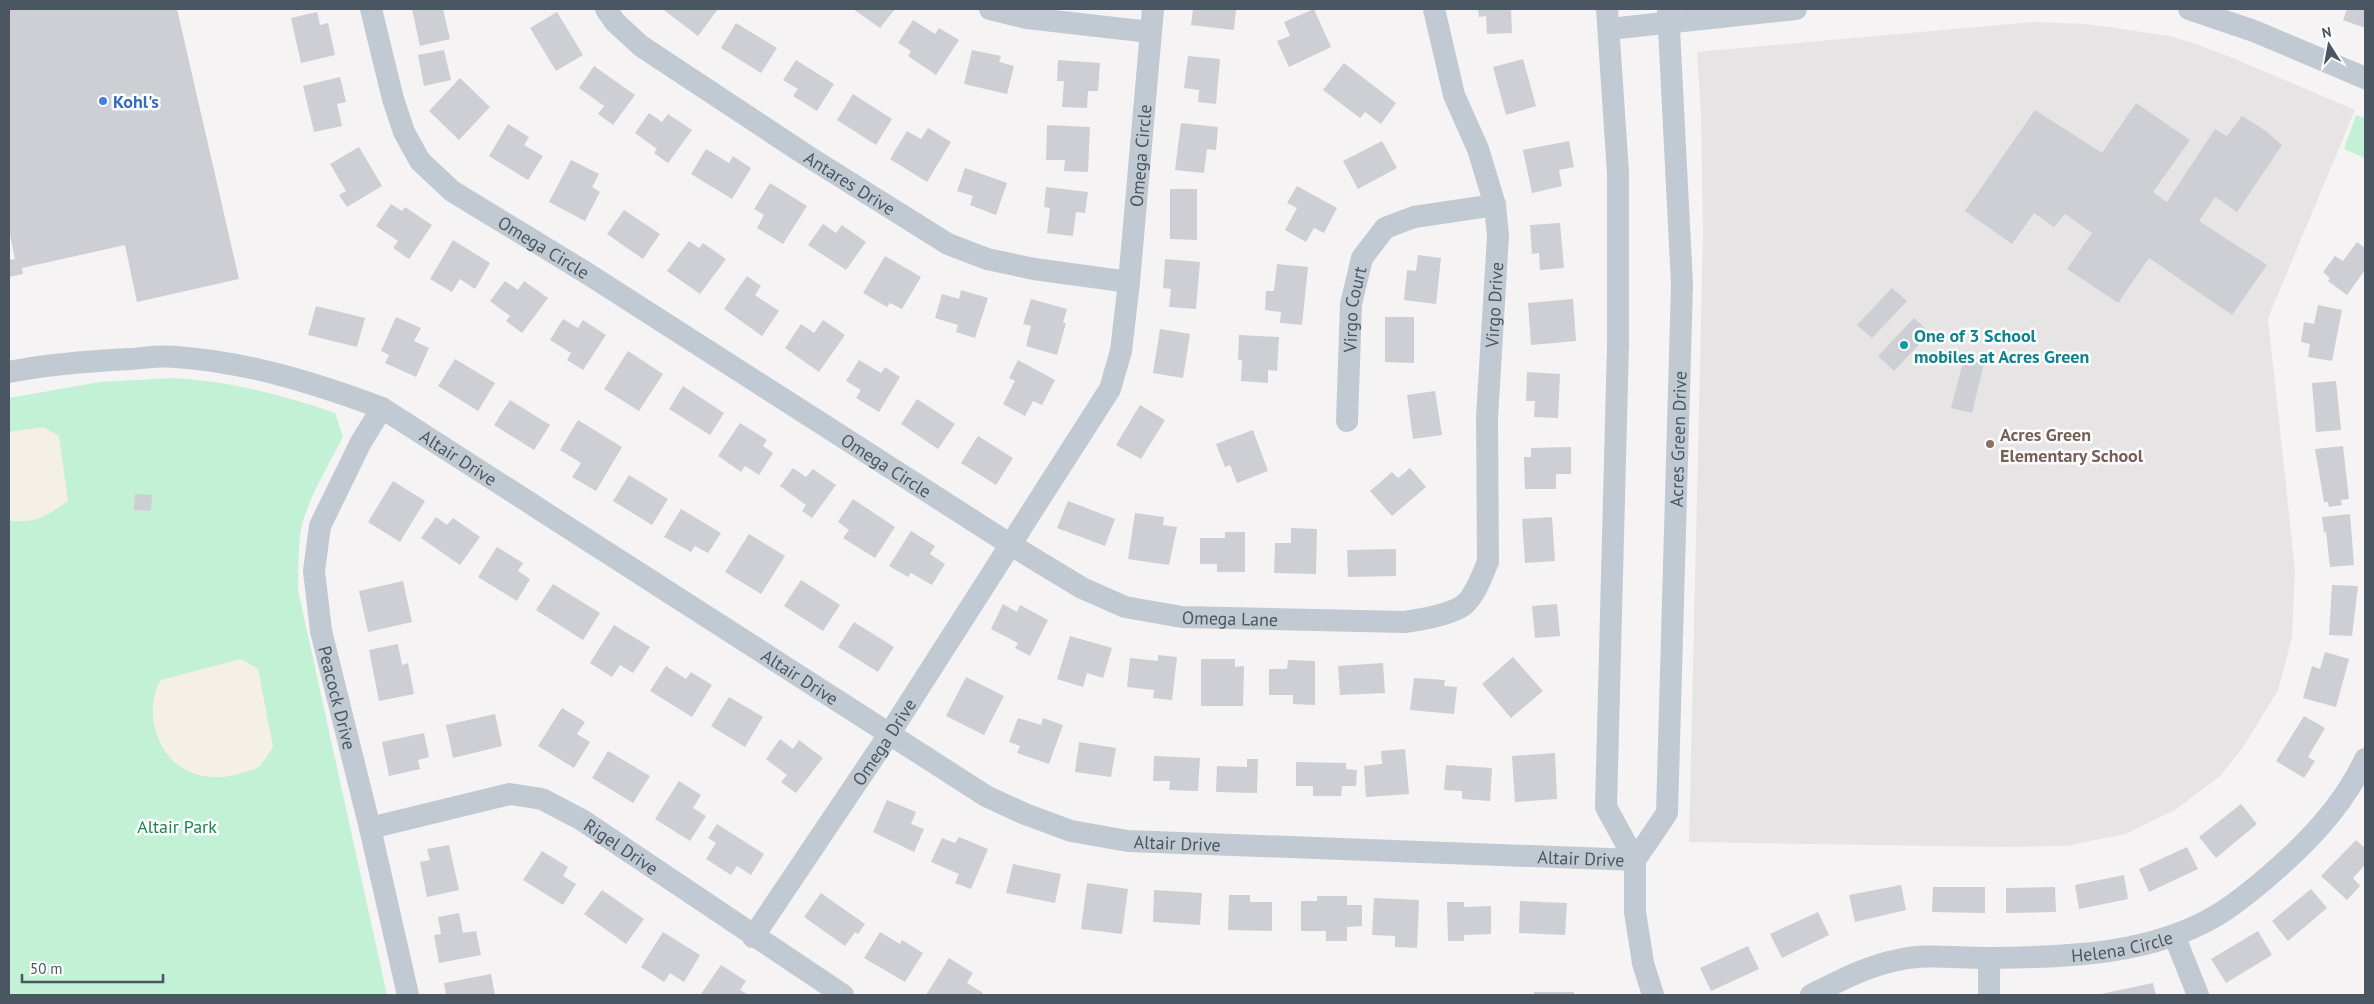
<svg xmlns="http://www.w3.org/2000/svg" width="2374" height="1004" font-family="'PT Sans',sans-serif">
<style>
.education{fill:#e6e4e5}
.green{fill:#c3f1d5}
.sand{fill:#f5f0e5}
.building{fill:#cdcfd5}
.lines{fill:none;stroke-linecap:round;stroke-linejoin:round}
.street{stroke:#c1cad2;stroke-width:22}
.shop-dot{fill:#3f7fe0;stroke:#fff;stroke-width:2}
.culture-dot{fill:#0f9aa8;stroke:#fff;stroke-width:2}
.education-dot{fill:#8d6e63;stroke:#fff;stroke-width:2}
.labels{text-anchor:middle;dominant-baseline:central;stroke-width:5;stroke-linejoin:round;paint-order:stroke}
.shop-label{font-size:18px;font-weight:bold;fill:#366cbe;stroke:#fff;text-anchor:start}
.street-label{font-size:18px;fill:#4a5661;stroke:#fff}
.culture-label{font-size:18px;font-weight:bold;fill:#0d838f;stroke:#fff;text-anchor:start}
.education-label{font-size:18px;font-weight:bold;fill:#785e54;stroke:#fff;text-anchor:start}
.park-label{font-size:18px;fill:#17864f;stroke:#fff}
</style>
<rect width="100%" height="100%" fill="#f5f3f3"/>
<path class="education" d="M2033,22l54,2 83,12 23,7 40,15 122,52 -87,208 27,252 -3,67 -14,53 -34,56 -24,30 -45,34 -50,24 -59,12 -63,1 -314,-5 14,-608 -2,-121 -4,-61z"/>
<path class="green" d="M2356,115l9,3v40l-21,-9z
M173,378c57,3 109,17 162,35l8,24c-14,27 -31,55 -40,84 -6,22 -4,46 -5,69l89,405h-378v-597l91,-16z"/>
<path class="sand" d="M43,427l16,9 9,65c-21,15 -32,22 -58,20l-1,-89z
M241,659l17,10 15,78c-4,6 -10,17 -16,21 -4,2 -10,3 -15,5 -18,6 -38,6 -56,-3 -30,-15 -43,-62 -25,-90z"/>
<path class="building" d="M9,9h168l62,270 -102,23 -12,-57 -103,23 1,6 -14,3v-17l6,-1 -6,-29z
M412,9h31l7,30 -30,7z
M665,9h53l-20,27 -34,-26z
M853,9h42l-15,19z
M1193,9h43l-2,21 -43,-5z
M1314,9l17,38 -42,20 -12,-26 13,-5 -6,-14z
M1478,9h33l1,24 -25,1 -1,-18 -7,1z
M2347,9h18v19l-22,-8z
M317,12l3,13 8,-2 7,32 -34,8 -10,-45z
M557,12l26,43 -27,16 -26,-43z
M913,20l22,14 4,-6 20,12 -23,35 -28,-19 3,-5 -13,-8z
M736,23l41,25 -16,25 -40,-25z
M444,50l7,30 -27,6 -6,-31z
M972,50l29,6 -2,6 15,4 -7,28 -43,-10z
M1188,56l32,3 -4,45 -18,-2 1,-12 -15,-2z
M1523,59l13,47 -30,9 -13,-48z
M796,60l38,24 -17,27 -24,-15 5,-7 -15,-9z
M1058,60l42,3 -2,28h-10l-1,17 -25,-1 2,-26h-7z
M1344,63l52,40 -15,21 -16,-12 -5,6 -37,-28z
M594,66l41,29 -22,30 -15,-11 6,-8 -25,-18z
M340,77l6,25 -9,2 5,22 -28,6 -11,-46z
M460,78l30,29 -31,33 -30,-29z
M853,94l39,25 -16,26 -39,-25z
M2136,103l54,37 -37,52 14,10 48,-73 12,7 15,-20 24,15 16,14 -45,67 -22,-15 -16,24 68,44 -35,50 -83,-57 -31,45 -51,-34 25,-36 -27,-19 -11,13 -20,-14 -22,31 -47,-33 70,-101 67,43z
M649,113l13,9 6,-8 24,16 -24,33 -14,-10 3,-4 -22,-16z
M1181,123l37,4 -2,23 -9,-1 -3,24 -29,-3z
M508,124l21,13 -5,8 19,11 -15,24 -39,-24z
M1047,125l43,2 -2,45 -24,-1 1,-11h-19z
M928,128l23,14 -24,40 -37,-23 17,-28 14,8z
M1382,141l15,27 -39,21 -15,-28z
M1569,141l5,26 -15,3 3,16 -30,7 -9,-43z
M359,147l23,39 -35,21 -8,-12 7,-4 -16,-27z
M706,149l23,14 4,-7 18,12 -19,31 -41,-25z
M571,160l28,14 -7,13 8,5 -15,29 -36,-19z
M965,168l42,15 -11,32 -26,-10 3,-9 -16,-5z
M770,183l37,23 -24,38 -26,-16 7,-13 -10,-6z
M1297,186l40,22 -13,25 -10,-5 -8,14 -21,-12 12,-22 -10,-5z
M1046,187l42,5 -3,21 -9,-1 -3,24 -26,-3 3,-25 -6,-1z
M1170,189h27v51l-27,-1z
M391,204l11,7 3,-4 27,18 -23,34 -16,-11 5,-7 -22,-15z
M624,210l36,24 -17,25 -36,-25z
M1560,223l4,45 -24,2 -1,-17 -7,1 -2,-29z
M823,224l13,9 6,-8 24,17 -20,28 -38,-25z
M453,240l37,23 -15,26 -15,-10 -8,13 -22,-13z
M689,241l10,7 4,-5 23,16 -26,35 -33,-23z
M2357,242l8,6v22l-18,25 -19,-14 2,-3 -7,-6 12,-16 8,5z
M1418,255l23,3 -5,46 -32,-4 3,-30 9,1z
M885,256l36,21 -19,32 -12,-6 -3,4 -24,-14z
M1165,259l35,3 -4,47 -27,-2 2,-18 -8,-1z
M1277,264l31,3 -6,58 -22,-2 1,-11 -16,-2 1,-19h8z
M747,276l14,10 -6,9 24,16 -17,25 -38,-27z
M505,281l13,9 6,-9 24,17 -26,35 -16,-12 4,-5 -20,-15z
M1892,288l15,13 -35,37 -15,-13z
M961,290l27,8 -13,40 -19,-6 2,-7 -23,-7 7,-24 17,5z
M1031,299l36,10 -4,14h3l-9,32 -31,-9 5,-20 -8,-2z
M1573,299l3,42 -45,4 -3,-42z
M2318,305l24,5 -10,51 -24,-4 2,-13 -9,-2 3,-20 10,2z
M316,306l49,12 -8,29 -49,-12z
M396,317l25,11 -7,13 15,7 -13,29 -31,-14 4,-8 -8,-4z
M1385,317h29v46l-29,-1z
M1914,318l16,15 -36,38 -16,-15z
M563,319l15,9 5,-8 23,15 -23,35 -16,-10 4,-7 -21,-13z
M823,320l22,15 -26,37 -34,-24 16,-24 13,9z
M1160,329l30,5 -7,44 -30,-5z
M1239,335l40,2 -2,34 -9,-1v13l-27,-2 1,-21h-4z
M628,351l35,23 -24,37 -35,-22z
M1964,358l20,5 -12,50 -21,-5z
M455,359l40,24 -17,28 -40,-25z
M859,360l22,13 4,-6 15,10 -21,35 -23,-14 5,-8 -15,-9z
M1018,360l37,20 -13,25 -9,-4 -8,15 -22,-12 12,-23 -6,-3z
M1527,372l33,2 -2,44 -24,-1 1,-16h-9z
M2336,381l5,49 -25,2 -4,-49z
M683,386l41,27 -14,22 -41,-26z
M1435,391l7,44 -29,4 -6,-44z
M917,399l38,25 -17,25 -37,-25z
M510,400l40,25 -16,25 -40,-25z
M1140,405l25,15 -24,39 -25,-14z
M578,420l44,27 -26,44 -24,-14 9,-14 -21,-13z
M740,423l27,17 -4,6 10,7 -14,22 -14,-9 -4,6 -23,-16z
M1253,430l15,41 -31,12 -7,-18 -5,2 -9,-23z
M978,436l35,22 -17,27 -35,-22z
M2343,446l6,53 -8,1 1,5 -13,2 -1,-5h-4l-9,-53z
M1571,447v27h-15v15h-31l-1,-32h7v-9z
M793,468l13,9 7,-8 23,16 -24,33 -10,-7 4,-6 -26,-19z
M1410,468l16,19 -34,29 -22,-25 22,-19 6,6z
M629,475l39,24 -16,26 -39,-24z
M393,481l32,20 -25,41 -32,-20z
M135,494l17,1 -1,16 -17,-1z
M853,499l42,28 -20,31 -32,-20 6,-8 -11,-8z
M1068,501l47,18 -10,27 -48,-18z
M681,509l40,24 -13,20 -13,-7 -4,6 -27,-15z
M1135,513l29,4 -1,8 14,2 -8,38 -41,-6z
M2350,514l4,51 -24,2 -4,-35 -2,1 -2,-16z
M436,517l11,8 6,-7 27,19 -20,28 -39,-27z
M1552,517l3,44 -30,2 -3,-44z
M1291,528l26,1 -1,45 -42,-1 1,-30h16z
M911,531l24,15 -5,8 15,10 -13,21 -21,-12 -3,4 -19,-11z
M1225,532h20v40h-28v-8h-17v-26h25z
M749,534l36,22 -24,38 -36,-22z
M497,547l26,16 -5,8 12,8 -13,22 -39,-24z
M1396,549v27l-48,1 -1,-27z
M801,580l39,25 -17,26 -39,-25z
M403,581l9,41 -44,10 -9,-41z
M553,584l47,29 -17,27 -47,-30z
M2332,585l26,1 -6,50 -23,-1z
M1003,604l14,8 3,-7 28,15 -18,36 -15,-8 3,-5 -27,-14z
M1557,604l3,32 -25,2 -3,-32z
M854,622l40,25 -16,25 -40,-25z
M614,625l36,22 -17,26 -13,-8 -8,12 -22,-14z
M1070,636l42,12 -9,30 -16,-5 -4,14 -26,-8z
M398,644l4,21 6,-2 6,31 -35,7 -10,-51z
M2325,652l24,7 -13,48 -33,-9 9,-32 8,3z
M1158,655l19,2 -5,43 -19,-2 1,-8 -27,-3 3,-29 28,3z
M1513,657l30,34 -32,27 -29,-34z
M1201,659h34v8l9,-1 -1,40h-42z
M1288,660l27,1v44l-22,-1v-9h-24v-26h18z
M1383,663l2,30 -45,2 -2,-29z
M666,666l20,13 5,-7 21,13 -20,32 -42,-26z
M966,677l38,19 -20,39 -38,-19z
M1414,678l31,2 -1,6 13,1 -3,27 -44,-4z
M729,697l34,20 -18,30 -34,-21z
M562,708l23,14 -8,12 13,8 -16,26 -36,-22z
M495,714l7,32 -49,12 -7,-33z
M2304,716l21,12 -17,29 7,4 -11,17 -28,-17z
M1018,718l23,7 2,-7 20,7 -14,39 -32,-11 3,-7 -11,-4z
M424,733l5,24 -11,3 2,9 -31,7 -7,-34z
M780,739l13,10 6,-9 24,18 -27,35 -15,-11 6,-7 -21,-16z
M1079,742l37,6 -5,29 -36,-5z
M1405,749l4,45 -43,3 -2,-31 18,-2 -1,-13z
M608,751l42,25 -17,27 -41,-25z
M1555,753l2,46 -42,3 -3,-46z
M1154,756l46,2 -2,33 -29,-1 1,-9h-17z
M1247,759h11l-1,34 -41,-1 1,-26 30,1z
M1296,762l50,1v6l11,1 -1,16h-14l-1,10h-28v-10h-17z
M1446,765l46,3 -2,33 -28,-2v-8l-18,-1z
M679,781l22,14 -8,13 13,8 -16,25 -35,-22z
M887,800l29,12 -5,12 13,5 -10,23 -41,-20z
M2241,804l16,20 -41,34 -17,-21z
M717,824l47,30 -13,21 -14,-9 -6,9 -25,-16 10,-16 -8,-5z
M959,837l29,12 -17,40 -16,-6 4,-9 -28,-12 11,-24 13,5z
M2356,840l9,8v17l-12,13 7,8 -13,14 -26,-24z
M449,845l10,45 -32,7 -7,-35 10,-2 -3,-11z
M2187,847l11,22 -49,23 -10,-23z
M542,851l26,16 -5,9 13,8 -13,21 -40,-25z
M1013,864l48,10 -6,29 -49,-10z
M2124,875l4,24 -49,10 -4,-24z
M1087,883l41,6 -6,45 -41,-5z
M1901,885l5,25 -51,12 -6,-27z
M1933,887h52v26l-53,-1z
M2055,887l1,25 -50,1v-25z
M2311,889l16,19 -39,33 -16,-20z
M602,890l42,29 -18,25 -42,-30z
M1154,890l48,3 -2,32 -47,-3z
M821,893l44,31 -7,10 -3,-2 -10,14 -41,-29z
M1229,895h21v7h22v29l-44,-1z
M1317,896h30v9h15v21l-15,1v14h-21v-10h-25v-30h16z
M1374,898l45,2 -2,48 -22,-1v-11l-23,-1z
M1520,901l47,2 -2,32 -46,-2z
M1447,902h17v5l27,-1v28l-27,1v6h-16z
M1818,912l11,23 -47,23 -12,-24z
M459,913l4,20 13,-2 5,24 -42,8 -5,-28 7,-1 -3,-17z
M2258,931l14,24 -46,28 -15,-24z
M663,932l37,23 -16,27 -14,-9 -6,9 -23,-15z
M880,932l20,12 2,-4 21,13 -18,29 -41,-24z
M1748,946l11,23 -48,22 -11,-23z
M949,958l24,15 -6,10 16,10 -2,2h-55z
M721,965l25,16 -6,9 9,5 -48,-1z
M491,974l4,21h-49l-2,-12z
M2153,983l3,12h-55v-1z
M1534,992h40v3h-40z"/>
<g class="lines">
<g class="street">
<path id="s1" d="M371,9l22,90 11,33 16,29 32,30 133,81 426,273 71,43 43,19 57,10 223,5c15,-2 49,-8 60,-18 11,-10 17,-29 23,-42l-1,-145 11,-181 -3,-31 -17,-56 -24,-54 -20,-86"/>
<path id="s2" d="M606,9l9,13 26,24 168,111 139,87 39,15 47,10 95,13"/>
<path d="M990,9l37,9 123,14"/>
<path d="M1607,9l11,164v171l-12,463 29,53v52l8,51 10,32"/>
<path d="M2189,9l65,22 111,47"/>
<path d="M1609,29l187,-20"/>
<path id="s3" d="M9,372c40,-8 80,-11 121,-13 15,-1 31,-4 46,-2 71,5 139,26 206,51l604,388 39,18 46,17 57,10 507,19"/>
<path id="s4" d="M382,408l-21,34 -41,84 -6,45 7,60 49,197 38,167"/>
<path id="s5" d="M1347,421l4,-117 11,-46 23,-30 29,-11 81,-12"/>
<path id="s6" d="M370,828l140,-34 32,5 40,21 261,175"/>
<path id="s7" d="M1635,860l32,-47 15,-529 -14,-275"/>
<path d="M2174,935l24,60"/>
<path id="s8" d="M753,937l137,-204 220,-344 11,-38 8,-69 24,-273"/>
<path id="s9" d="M1811,995c28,-14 56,-29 87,-35 30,-7 64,-1 94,-2 76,-1 160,-3 227,-44 22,-14 41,-30 60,-47 34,-30 67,-66 86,-108"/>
<path d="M1989,995v-37"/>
</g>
</g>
<circle class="shop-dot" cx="103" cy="101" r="5"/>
<circle class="culture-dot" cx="1904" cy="345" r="5"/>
<circle class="education-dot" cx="1990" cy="444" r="5"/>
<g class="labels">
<g class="shop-label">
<text x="113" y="101">Kohl's</text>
</g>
<g class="street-label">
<text stroke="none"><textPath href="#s8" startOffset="890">Omega Circle</textPath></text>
<text stroke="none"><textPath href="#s2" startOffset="301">Antares Drive</textPath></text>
<text stroke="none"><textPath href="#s1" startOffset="312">Omega Circle</textPath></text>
<text stroke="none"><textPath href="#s1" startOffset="1646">Virgo Drive</textPath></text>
<text stroke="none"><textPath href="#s5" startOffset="112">Virgo Court</textPath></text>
<text stroke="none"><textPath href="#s7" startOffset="431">Acres Green Drive</textPath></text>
<text stroke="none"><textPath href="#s3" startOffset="472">Altair Drive</textPath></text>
<text stroke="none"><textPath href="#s1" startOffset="718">Omega Circle</textPath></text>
<text stroke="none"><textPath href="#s1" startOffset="1102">Omega Lane</textPath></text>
<text stroke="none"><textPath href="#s3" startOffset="878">Altair Drive</textPath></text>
<text stroke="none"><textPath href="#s4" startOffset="308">Peacock Drive</textPath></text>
<text stroke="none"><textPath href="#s8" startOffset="235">Omega Drive</textPath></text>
<text stroke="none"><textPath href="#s3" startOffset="1298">Altair Drive</textPath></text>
<text stroke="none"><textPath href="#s6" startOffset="269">Rigel Drive</textPath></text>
<text stroke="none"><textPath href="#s3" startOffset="1702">Altair Drive</textPath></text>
<text stroke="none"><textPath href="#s9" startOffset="319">Helena Circle</textPath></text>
</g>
<g class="culture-label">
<text x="1914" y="335">One of 3 School<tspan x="1914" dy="21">mobiles at Acres Green</tspan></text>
</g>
<g class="education-label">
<text x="2000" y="434">Acres Green<tspan x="2000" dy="21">Elementary School</tspan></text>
</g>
<g class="park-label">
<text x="177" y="826">Altair Park</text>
</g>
</g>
<rect width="2374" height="1004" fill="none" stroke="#4a5661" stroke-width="20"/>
<g transform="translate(2329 45) rotate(349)" stroke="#ffffff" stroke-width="4" paint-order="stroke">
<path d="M0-4L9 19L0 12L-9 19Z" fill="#4a5661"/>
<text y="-8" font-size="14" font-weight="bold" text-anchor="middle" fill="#4a5661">N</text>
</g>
<path d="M22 974v8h141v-8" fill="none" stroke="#4a5661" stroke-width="2.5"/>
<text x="30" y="974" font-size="15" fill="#4a5661" stroke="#ffffff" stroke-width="4" paint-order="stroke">50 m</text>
</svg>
